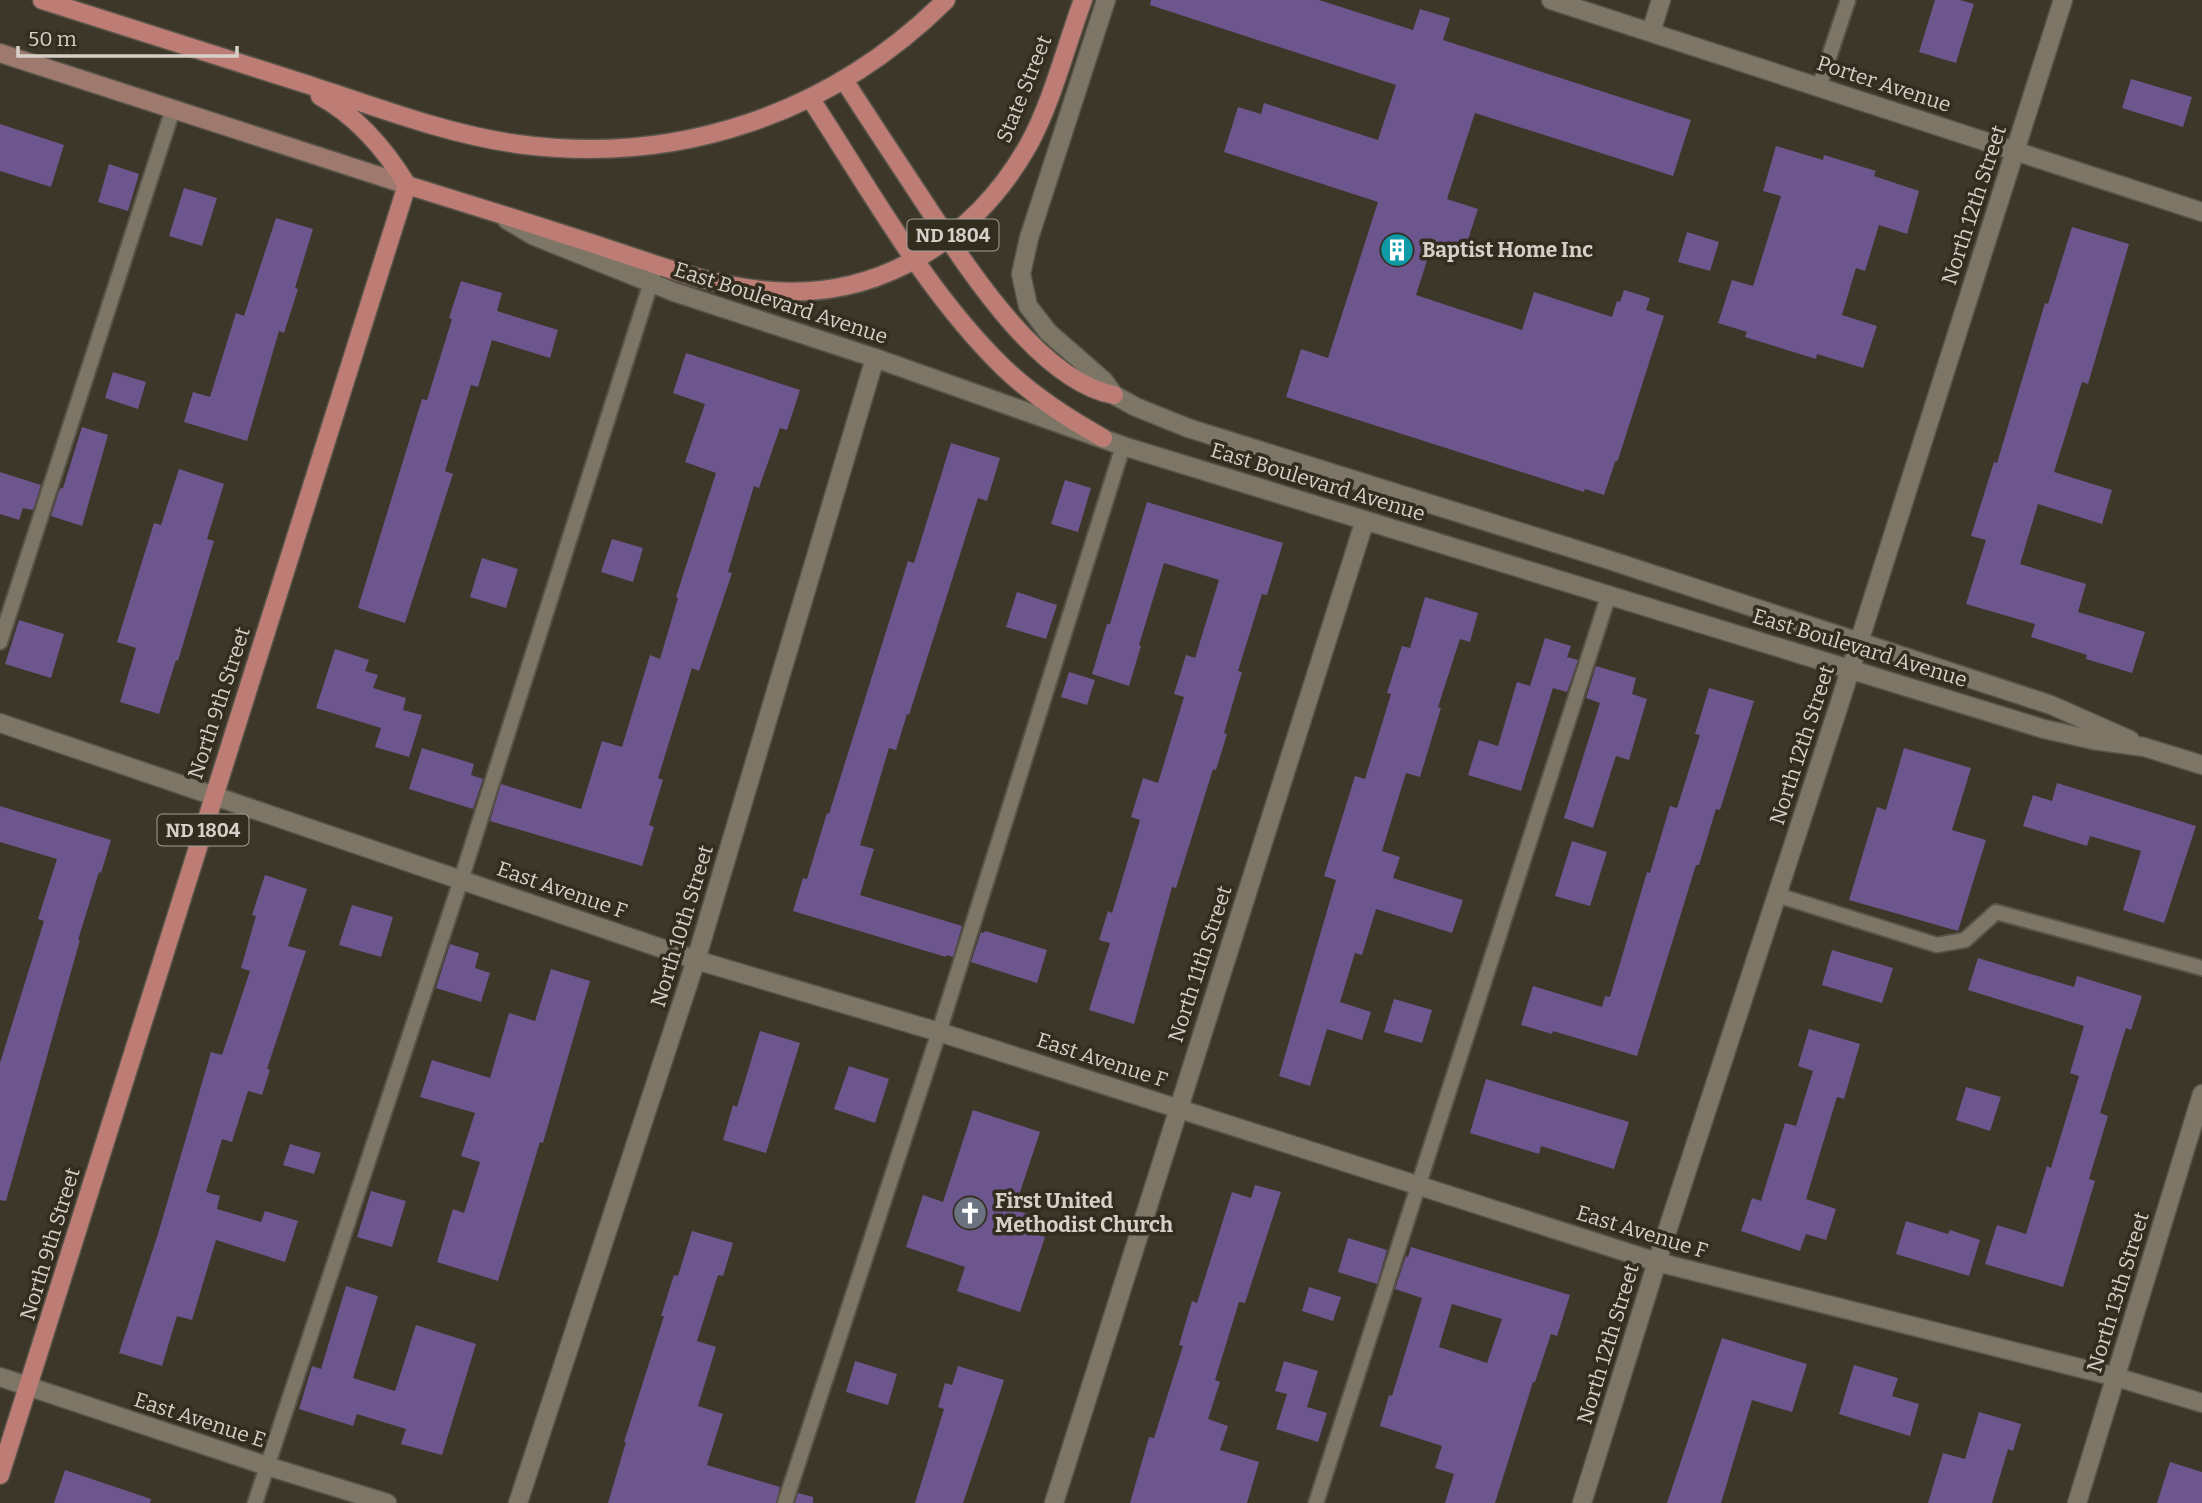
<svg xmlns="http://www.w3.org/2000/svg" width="2202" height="1503" font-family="Bitter,serif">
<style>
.building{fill:#6d558d;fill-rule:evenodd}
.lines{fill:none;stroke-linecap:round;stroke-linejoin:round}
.service-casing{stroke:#595449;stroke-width:18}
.minor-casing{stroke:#595449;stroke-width:21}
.secondary-casing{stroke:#595449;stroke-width:21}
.primary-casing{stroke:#595449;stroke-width:21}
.service{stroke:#7d7667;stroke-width:14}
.minor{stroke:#7d7667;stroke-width:18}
.secondary{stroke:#9e796d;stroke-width:18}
.primary{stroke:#be7d74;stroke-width:18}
.labels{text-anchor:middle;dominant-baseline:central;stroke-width:7;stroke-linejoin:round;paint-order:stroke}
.shield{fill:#332d20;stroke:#a4a096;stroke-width:2}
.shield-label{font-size:19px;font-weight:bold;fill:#d5d1c9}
.street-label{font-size:21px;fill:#d5d1c9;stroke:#332d20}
.poi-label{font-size:21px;font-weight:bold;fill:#d5d1c9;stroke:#332d20;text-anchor:start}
</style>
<rect width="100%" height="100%" fill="#3d372a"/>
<path class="building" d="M1151,0h168l94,30 7,-21 30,9 -7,22 248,80 -18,56 -198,-63 -28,86 31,10 -15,46 -31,-10 -16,50 106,35 12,-38 78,25 5,-16 3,1 4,-12 26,8 -4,12 18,6 -46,144 -3,2 -11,33 -19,-6 -1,3 -298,-95 15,-48 27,9 50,-156 -154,-50 14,-45 23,7 3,-11 114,37 18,-55 -246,-80z
M1935,0h25l14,4 -18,59 -37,-11z
M2131,79l61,18 -9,30 -61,-19z
M0,124l64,21 -13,42 -51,-16z
M1776,146l47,14 1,-5 52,16 -2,5 45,15 -12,43 -28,-9 -14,46 -9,-3 -14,47 35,11 -14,42 -46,-14 -1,5 -71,-22 2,-5 -29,-9 14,-43 21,6 28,-90 -18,-5z
M109,164l30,10 -11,37 -30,-9z
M184,188l33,10 -15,48 -33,-10z
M276,218l37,11 -18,59 3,1 -14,44 -5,-2 -32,110 -63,-19 9,-30 17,5 26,-84 8,3z
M2072,227l57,17 -41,140 -6,-2 -28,90 58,18 -10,34 -64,-20 -18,60 66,20 -8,28 67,20 -13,41 -46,-14 1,-4 -56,-18 4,-13 -69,-20 20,-64 -15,-4 23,-74 3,1 48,-160 3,1z
M1687,232l32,10 -9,29 -32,-9z
M461,281l41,12 -5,18 61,19 -8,28 -58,-18 -14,47 -7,-2 -26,86 8,3 -48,149 -47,-15 64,-209 5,1 25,-81 -3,-1z
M686,353l114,37 -13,40 -7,-2 -21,60 -5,-2 -26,86 4,1 -33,98 -7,-3 -34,110 5,2 -14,45 5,2 -12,39 -152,-45 11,-37 80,25 21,-68 20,6 28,-92 10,4 18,-61 -2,-1 40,-124 -31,-11 20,-58 -32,-11z
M113,372l33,10 -8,27 -33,-11z
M82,427l26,8 -26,91 -31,-10 8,-25 2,-3h2z
M951,443l49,15 -13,43 -9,-3 -69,217 -2,-1 -11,36 -7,-2 -29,97 14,4 -14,46 102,31 -9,31 -7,-2v2l-153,-46 10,-33 4,1 20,-66 2,1 79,-253 6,2z
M179,469l45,15 -17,55 7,2 -36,120 -2,-1 -17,54 -39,-12 16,-54 -19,-6 37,-119 7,2z
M0,472l41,13 -8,25 -10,-2 -4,12 -19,-6z
M1065,480l26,8 -13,44 -27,-8z
M1147,502l136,41 -16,52 -5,-1 -24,77 4,1 -18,61 3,1 -11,36 -3,-1 -37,119 -4,-1 -38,137 -45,-14 21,-67 -11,-3 9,-29 4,2 28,-93 -9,-3 12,-39 15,5 26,-86 -10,-3 12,-39 9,3 24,-78 -55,-17 -25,82 2,1 -12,40 -37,-12 15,-50h3z
M612,539l31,9 -10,34 -32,-10z
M482,558l36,11 -12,39 -36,-11z
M1017,592l40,13 -11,34 -40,-12z
M1425,597l53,16 -8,29 -10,-3 -22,68 3,1 -21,69 -14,-4 -24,78 18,6 -7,21 70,22 -11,33 -76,-24 -14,46 -7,-2 -15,49 31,10 -9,28 -35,-11 -17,57 -31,-10 57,-196 -12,-4 31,-100 10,3 26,-85 -4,-1 15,-47 8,2z
M19,620l45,14 -13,44 -46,-14z
M1545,638l26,8 -4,11 11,3 -11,32 -14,-4 -32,103 -53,-16 11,-35 19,6 19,-64 13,4z
M335,649l34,11 -4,11 13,4 -5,13 33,10 -3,12 19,5 -13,42 -34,-10 6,-19 -65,-20z
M1596,666l40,12 -4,16 15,5 -18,61 -13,-4 -23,72 -29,-10 36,-115 -14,-5z
M1069,672l26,8 -8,25 -26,-8z
M1709,688l45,13 -34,109 -4,-1 -17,56h-3l-59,191 -84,-25 -1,3 -31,-9 12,-39 69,21 3,-11 5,1 37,-125 3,1 20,-67 7,2 23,-73 -5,-1z
M422,748l52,16 -3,11 12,4 -10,30 -64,-20z
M1904,748l67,20 -19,62 34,10 -28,91 -109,-31 28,-93 9,3z
M2057,783l139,43 -32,97 -41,-13 18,-59 -51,-15 -3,10 -64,-20 10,-31 19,6z
M0,806l111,34 -10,33 -2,-1 -21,68h2l-74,261 -6,-1v-137l44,-142 -6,-2 19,-60 -57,-17z
M1572,841l35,11 -17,54 -35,-10z
M265,875l42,14 -19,57 18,5 -39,118 3,1 -8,25 -14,-4 -16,51 -10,-3 -16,53 14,4 -3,13 44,13 4,-11 33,10 -13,41 -69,-22 -24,80 -15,-4 -15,50 -43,-13 39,-119 53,-182 11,3 28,-84 -9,-3 15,-52 -4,-1z
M352,905l41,12 -12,40 -42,-12z
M985,931l62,19 -10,33 -66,-21 10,-30 3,1z
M450,944l29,9 -4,15 15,5 -9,29 -45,-14z
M1832,950l61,18 -11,35 -60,-18z
M1978,958l96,29 3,-11 65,20 -11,34 -5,-2 -26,85 8,3 -19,63 6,2 -32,106 -78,-23 12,-39 29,9 21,-68 4,2 28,-92 -9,-3 14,-47 -116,-36z
M551,969l39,12 -47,162 -3,-1 -42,139 -61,-19 16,-53 11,4 16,-51 -19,-6 14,-43 -55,-16 12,-37 58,18 19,-65 26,8z
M1394,999l38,11 -10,33 -38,-11z
M1809,1029l51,15 -16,55 -7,-2 -31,102 30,10 -10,31 -20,-6 -6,17 -59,-20 11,-33 9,3 24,-78 11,3 17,-55 -15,-5z
M760,1031l40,12 -34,110 -43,-13 10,-35 4,2z
M849,1066l40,13 -14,44 -41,-14z
M1486,1079l143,43 -15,47 -73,-23 -2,8 -69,-21z
M1966,1087l35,10 -11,34 -34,-11z
M973,1110l67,22 -26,78 17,5 -5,15 19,7 -25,75 -63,-21 8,-24 -59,-20 17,-52 20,7z
M290,1144l31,9 -7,21 -31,-9z
M1255,1185l26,7 -36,111 -6,-1 -24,78 5,2 -12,37 20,7 -8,24 39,12 -12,41h-117l19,-66 5,1 29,-92 -4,-1 13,-44 5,2 35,-111 19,6z
M371,1191l35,10 -14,46 -35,-10z
M1906,1221l42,13 2,-4 30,10 -11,36 -73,-22z
M692,1231l41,12 -10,33 -5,-1 -21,66 19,6 -18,59 25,8 -16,51 73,22 -4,16h-168l18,-61h-2l40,-126h-3l13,-41 4,1z
M1348,1238l39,12 -10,34 -39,-12z
M1411,1247l159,48 -13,41 -6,-2 -16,48h-2l-38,121h-50l9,-29 -19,-6 7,-22 -62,-20 9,-31 3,1 30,-98 -27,-9 11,-33 2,1zM1452,1304l50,15 -15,44 -48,-16z
M346,1286l32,10 -25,82 42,13 21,-66 60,19 -34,111 -41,-11 5,-15 -49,-15 -4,12 -54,-17 13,-43 9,3z
M1309,1287l32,10 -8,24 -31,-10z
M1722,1338l85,26 -15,48 -40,-12 -31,103h-54z
M855,1361l42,13 -9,31 -42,-13z
M1284,1361l34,10 -11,36 20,6 -9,29 -42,-13 11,-35 -12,-3z
M1854,1365l44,13 -6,18 27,8 -9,32 -71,-22z
M958,1366l46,14 -14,43 -27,80h-48l29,-94 -6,-2 7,-24 7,2z
M1979,1412l42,12 -8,27 -5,-2 -16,54h-64l15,-50 22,6z
M2170,1462l32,10v31h-45z
M65,1470l86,29 -1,4h-96z
M798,1493l15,4v6h-18z"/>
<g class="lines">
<g class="service-casing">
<path id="service" d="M1819,87l29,-87
M0,642l173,-533
M1777,895l160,50 28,-5 31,-28 206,56
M255,1503l206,-623 193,-607
M785,1503l154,-471 184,-586
M1316,1503l293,-909"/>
</g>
<g class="minor-casing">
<path id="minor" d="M1106,0l-77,238 -8,36 7,32 20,26 56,49 10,14 22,12 52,21 415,130 448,147 79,35
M1551,0l651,212
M1651,32l10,-32
M507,220l27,16 140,56 201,66 248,88 921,283 49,11 51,7 58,18
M0,723l696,237 243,72 718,230 459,115 86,26
M0,1377l267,89 120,37
M518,1503l178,-543 179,-602
M1054,1503l311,-983
M1582,1503l75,-241 183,-560 223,-702
M2077,1503l125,-409"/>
</g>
<g class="secondary-casing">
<path id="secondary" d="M0,53l407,132"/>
</g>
<g class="primary-casing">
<path id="primary" d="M42,0c89,28 178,57 267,85 68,22 137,49 208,59 161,22 314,-30 429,-144
M844,80c25,39 51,78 76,116 42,63 116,184 194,199
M320,96c38,21 65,53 87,89
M810,98c59,90 116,194 193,269 30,29 64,51 100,71
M407,185c62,19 125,39 187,59 58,19 118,43 179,47 109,8 204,-54 256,-147 23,-42 37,-98 54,-144
M0,1475l407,-1290"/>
</g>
<use href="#service" class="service"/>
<use href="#minor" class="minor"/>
<use href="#secondary" class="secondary"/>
<use href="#primary" class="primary"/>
</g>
<defs>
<g id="building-disc" transform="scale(1.75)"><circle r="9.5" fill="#0f9aa8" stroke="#332d20"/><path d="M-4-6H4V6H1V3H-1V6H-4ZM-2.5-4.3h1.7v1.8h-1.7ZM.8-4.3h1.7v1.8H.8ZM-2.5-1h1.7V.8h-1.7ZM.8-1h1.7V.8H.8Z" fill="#fff"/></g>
<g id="church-disc" transform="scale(1.75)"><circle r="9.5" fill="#6b7280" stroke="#332d20"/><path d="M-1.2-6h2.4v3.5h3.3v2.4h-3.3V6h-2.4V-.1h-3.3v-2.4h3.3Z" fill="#fff"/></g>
</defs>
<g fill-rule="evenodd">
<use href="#building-disc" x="1397" y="250"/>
<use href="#church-disc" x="970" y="1213"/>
</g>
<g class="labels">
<g class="shield">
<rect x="907.5" y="219.5" width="91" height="31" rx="5"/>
<rect x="157.5" y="814.5" width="91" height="31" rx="5"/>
</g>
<g class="shield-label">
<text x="953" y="235">ND 1804</text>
<text x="203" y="830">ND 1804</text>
</g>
<g class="street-label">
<text transform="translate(1884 84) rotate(18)">Porter Avenue</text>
<text transform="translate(1024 89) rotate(-68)">State Street</text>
<text transform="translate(1974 205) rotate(-72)">North 12th Street</text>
<text transform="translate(781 303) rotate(18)">East Boulevard Avenue</text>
<text transform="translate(1318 482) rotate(17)">East Boulevard Avenue</text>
<text transform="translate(1860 648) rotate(17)">East Boulevard Avenue</text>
<text transform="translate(219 703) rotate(-72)">North 9th Street</text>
<text transform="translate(1802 745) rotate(-72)">North 12th Street</text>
<text transform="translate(562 890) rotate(19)">East Avenue F</text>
<text transform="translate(682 926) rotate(-73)">North 10th Street</text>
<text transform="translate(1200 964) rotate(-72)">North 11th Street</text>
<text transform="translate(1102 1060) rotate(18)">East Avenue F</text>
<text transform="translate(1642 1232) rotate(17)">East Avenue F</text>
<text transform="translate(50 1244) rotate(-73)">North 9th Street</text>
<text transform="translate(2118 1292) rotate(-73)">North 13th Street</text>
<text transform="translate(1608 1344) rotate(-73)">North 12th Street</text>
<text transform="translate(200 1420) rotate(18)">East Avenue E</text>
</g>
<g class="poi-label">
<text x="1422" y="250">Baptist Home Inc</text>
<text x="995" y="1201">First United<tspan x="995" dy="24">Methodist Church</tspan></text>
</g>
</g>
<path d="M18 46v10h219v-10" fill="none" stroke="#d5d1c9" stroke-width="3.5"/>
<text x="28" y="46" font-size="21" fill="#d5d1c9" stroke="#332d20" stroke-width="5" paint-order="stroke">50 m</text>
</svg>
